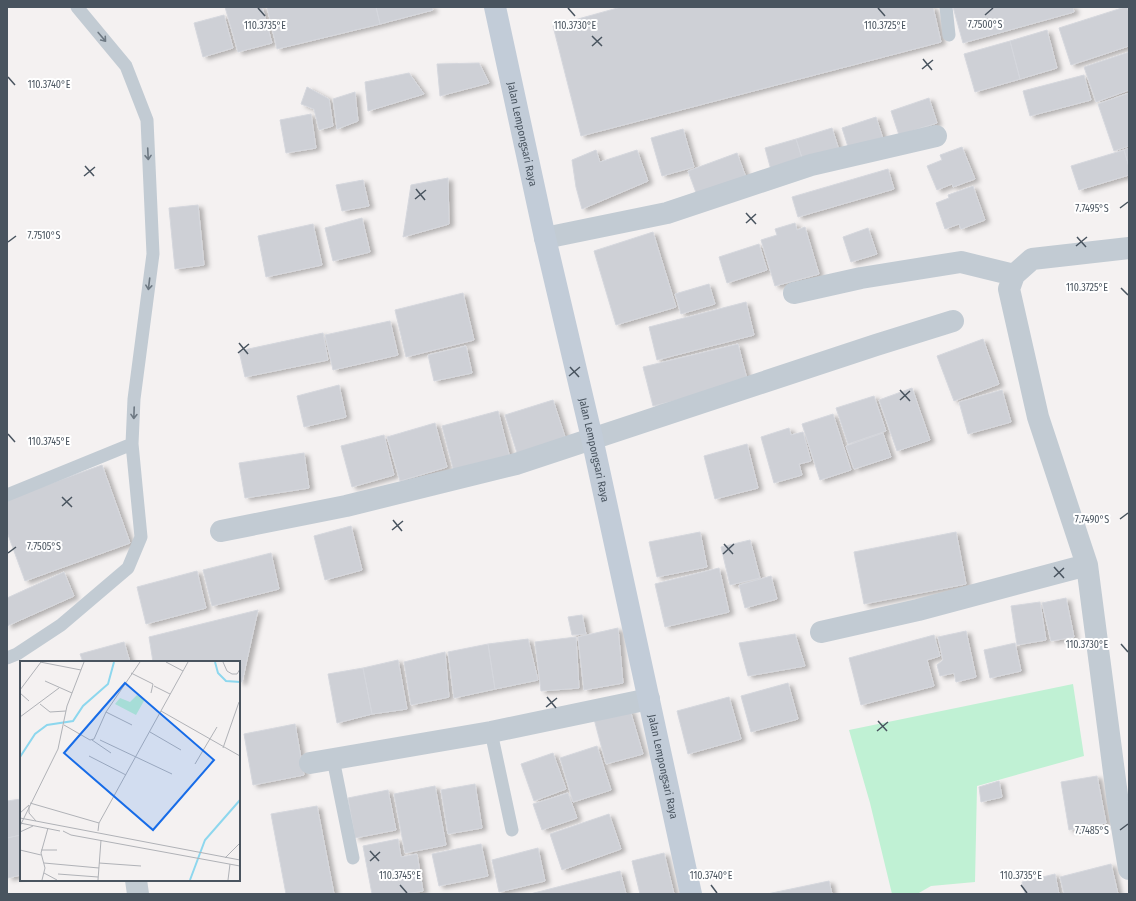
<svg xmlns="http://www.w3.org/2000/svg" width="1136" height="901" font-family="'Fira Sans Condensed',sans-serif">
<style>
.green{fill:#c0f1d4}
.building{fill:#ced0d6;stroke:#d5d7dd;filter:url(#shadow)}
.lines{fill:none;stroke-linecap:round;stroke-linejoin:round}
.lane{stroke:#c2cbd3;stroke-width:13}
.street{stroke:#c2cbd3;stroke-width:22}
.secondary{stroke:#c2ccd8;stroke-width:22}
.oneway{stroke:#6d7882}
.ticks{fill:none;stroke:#49545f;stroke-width:1.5}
.labels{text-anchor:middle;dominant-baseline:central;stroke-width:4;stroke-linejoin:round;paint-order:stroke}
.street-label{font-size:11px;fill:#49545f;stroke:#fff}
.inset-river{fill:none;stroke:#8dd7ee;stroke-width:2}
.inset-road{fill:none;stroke:#b0b2b7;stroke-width:1}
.view{fill:#176ce8;fill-opacity:0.15;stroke:#176ce8;stroke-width:2}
.inset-edge{fill:none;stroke:#49545f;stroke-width:2}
.ticks-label{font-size:10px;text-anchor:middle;fill:#49545f;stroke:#fff;stroke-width:4;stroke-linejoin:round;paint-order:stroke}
</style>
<defs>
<filter id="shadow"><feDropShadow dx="4.5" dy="2.5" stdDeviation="2" flood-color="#0004"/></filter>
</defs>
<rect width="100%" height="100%" fill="#f4f1f1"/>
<path class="green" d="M1073,684l11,72 -107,30 -2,96 -44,4 -14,8h-25l-22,-91 -21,-73z"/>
<path class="building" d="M225,7h37l10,36 -34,9z
M267,7h109l4,17 -103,25z
M376,7h56l1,3 -53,14z
M621,7h312l8,35 -360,94 -28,-110z
M953,7h120l1,5 -111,31z
M1125,7h2l2,6v33l-58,19 -12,-37z
M224,15l9,33 -30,9 -9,-34z
M1047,30l10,38 -37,11 -10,-38z
M1010,41l10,38 -45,13 -11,-38z
M1129,52v38l-33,12 -12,-35z
M479,63l10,20 -49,13 -3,-32z
M409,73l15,21 -56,17 -3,-29z
M1084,75l7,25 -61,16 -7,-25z
M307,87l22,12 4,27 -14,4 -5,-21 -13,-5z
M355,92l3,29 -21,8 -4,-30z
M1129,93v53l-15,5 -16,-47z
M929,98l8,25 -38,12 -8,-24z
M311,114l5,34 -30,5 -6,-33z
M876,117l7,22 -34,11 -7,-22z
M832,128l7,22 -36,11 -7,-22z
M683,129l11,38 -32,9 -11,-38z
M796,139l7,22 -32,9 -6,-22z
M962,147l13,32 -22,8 -1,-3 -15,6 -10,-24 15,-6 -2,-5z
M1129,148v19l-5,-17z
M596,150l4,12 37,-12 11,31 -66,28 -6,-22 -4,-27z
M1124,150l5,17v8l-50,15 -8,-24z
M737,153l10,27 -49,18 -10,-27z
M888,169l6,20 -96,28 -6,-20z
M448,178l1,46 -46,13 8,-52z
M363,180l6,26 -27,5 -6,-26z
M973,186l12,34 -24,9 -2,-5 -14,5 -9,-26 13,-5 -1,-3z
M198,205l6,60 -29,4 -6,-61z
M362,218l8,34 -37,9 -8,-33z
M795,223l2,7 8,-3 14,47 -44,12 -14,-46 16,-5 -2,-6z
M313,224l9,41 -56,12 -8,-41z
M868,228l9,26 -26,8 -8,-25z
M653,232l23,75 -60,18 -22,-74z
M759,244l8,26 -40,13 -8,-26z
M709,284l6,20 -34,10 -6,-20z
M463,293l11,47 -68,17 -11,-47z
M746,302l8,33 -97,25 -8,-33z
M390,321l8,34 -65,15 -8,-35z
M323,333l5,27 -83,17 -6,-26z
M983,339l16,45 -45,17 -17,-45z
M738,344l10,39 -95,23 -10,-39z
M466,346l6,27 -38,8 -6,-26z
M339,385l7,32 -42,10 -7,-31z
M912,388l18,52 -33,11 -18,-51z
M1002,390l9,32 -43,12 -9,-32z
M874,396l12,35 -38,13 -12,-36z
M553,400l13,40 -48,16 -13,-41z
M498,411l12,47 -56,14 -12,-46z
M833,414l18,56 -31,10 -18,-56z
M435,423l12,44 -47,14 -13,-44z
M789,428l2,7 12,-3 8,29 -12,3 3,11 -28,8 -13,-46z
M883,433l8,24 -37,12 -8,-23z
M384,435l10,40 -42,12 -11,-41z
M747,444l11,44 -43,11 -11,-43z
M304,453l5,35 -64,10 -6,-35z
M102,465l28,78 -105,38 -18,-49v-33z
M351,526l11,44 -37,10 -11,-44z
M700,532l7,35 -50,10 -8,-35z
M956,532l10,52 -102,20 -10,-52z
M750,540l10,38 -30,7 -9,-38z
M271,553l8,36 -67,17 -9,-36z
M719,568l10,44 -64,15 -10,-43z
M197,571l9,37 -60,16 -9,-37z
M64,572l10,24 -67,30v-28z
M771,576l6,23 -32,9 -6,-23z
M1066,598l8,39 -23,4 -9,-38z
M1040,602l6,38 -29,5 -6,-39z
M258,610l-16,72h-3v-20h-86l-4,-25z
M582,615l4,19 -14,1 -4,-18z
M618,628l5,55 -39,7 -6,-53z
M966,631l10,46 -20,5 -2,-9 -14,3 -3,-11 6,-5 -5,-23z
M795,634l10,32 -57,10 -9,-33z
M934,635l6,21 -13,4 7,26 -73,19 -12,-47z
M576,637l3,51 -38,3 -6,-49z
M528,639l10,41 -43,9 -7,-45z
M124,642l6,20h-47l-3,-8z
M1015,643l6,28 -31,7 -6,-28z
M488,644l7,45 -41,9 -6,-46z
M445,652l4,45 -38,8 -7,-43z
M398,660l9,49 -35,5 -9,-46z
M363,668l9,46 -35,9 -9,-49z
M788,683l10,36 -47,13 -10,-36z
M729,697l12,42 -53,15 -11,-43z
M630,710l13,44 -37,10 -12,-45z
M295,724l9,51 -51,10 -9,-51z
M597,746l14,44 -38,12 -13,-44z
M553,753l13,36 -32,12 -13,-37z
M1097,776l9,47 -37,7 -8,-48z
M999,781l3,16 -21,5 -2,-15z
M475,784l7,44 -34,6 -7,-44z
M435,786l11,59 -41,8 -11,-59z
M388,790l8,40 -41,8 -7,-40z
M568,793l9,25 -35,12 -9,-26z
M21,799v36l-14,3v-37z
M317,806l17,88h-48l-15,-80z
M609,814l12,35 -59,21 -12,-36z
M21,835v40l-13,3 -1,-40z
M398,839l3,18 16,-3 6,37 -18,3h-33l-9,-48z
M481,844l7,32 -49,10 -7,-32z
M538,848l7,33 -46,11 -7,-32z
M664,853l10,41h-34l-8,-33z
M1111,864l7,30h-54l-4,-17z
M620,871l6,23h-96z
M1055,874l4,20h-34l-3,-12z
M829,881l3,13h-65z"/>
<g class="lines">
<path class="lane" d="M946,7l3,28
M7,495l125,-51
M7,658l10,-4 44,-29 67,-57 13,-31 -9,-93 2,-45 19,-145 -6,-134 -21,-54 -49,-59
M491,732l21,98
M333,759l20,99"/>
<path class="street" d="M545,238l122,-25 144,-48 125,-29
M1129,248l-97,11 -18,16 -5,14 29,128 49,148 31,238 11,66
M794,293l67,-15 100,-16 53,13
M221,531l125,-25 170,-42 360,-119 77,-24
M821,632l97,-22 169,-45
M310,763l181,-31 158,-33
M136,880l2,14"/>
<path class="secondary" id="s1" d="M495,7l50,231 47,200 99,456"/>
</g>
<defs><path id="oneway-shaft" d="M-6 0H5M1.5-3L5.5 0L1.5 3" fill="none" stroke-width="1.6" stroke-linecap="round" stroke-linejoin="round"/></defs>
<g class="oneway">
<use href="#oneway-shaft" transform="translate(102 37) rotate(50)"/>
<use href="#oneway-shaft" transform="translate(148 154) rotate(87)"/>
<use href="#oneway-shaft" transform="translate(149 284) rotate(97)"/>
<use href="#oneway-shaft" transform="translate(134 413) rotate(92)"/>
</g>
<path class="ticks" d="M258,8l7,8M568,8l7,8M878,8l7,8M985,15l8,-7M592,36l10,10M592,46l10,-9M923,59l9,11M922,69l11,-9M8,77l7,8M85,166l9,10M84,176l11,-9M416,189l9,11M415,199l11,-9M1120,208l8,-6M746,213l10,11M746,223l10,-9M1077,237l9,10M8,242l8,-6M1076,246l11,-9M1121,288l7,7M239,343l9,11M238,353l11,-9M570,367l9,10M569,376l11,-9M900,390l10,11M900,400l10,-9M8,434l7,8M62,497l10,10M62,506l10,-9M1120,519l8,-6M393,520l9,11M392,530l11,-9M724,544l9,10M8,553l8,-6M723,554l11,-10M1054,567l10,11M1054,577l10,-9M1121,644l7,8M547,697l9,11M546,707l11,-9M878,721l9,10M877,731l11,-9M1120,830l8,-6M370,851l9,10M370,861l10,-9M400,885l7,8M711,885l6,8M1021,885l6,8"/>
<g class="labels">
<g class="street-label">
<text stroke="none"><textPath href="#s1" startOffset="130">Jalan Lempongsari Raya</textPath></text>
<text stroke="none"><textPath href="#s1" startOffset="454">Jalan Lempongsari Raya</textPath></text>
<text stroke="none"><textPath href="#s1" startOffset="778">Jalan Lempongsari Raya</textPath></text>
</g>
</g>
<g transform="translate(20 661)">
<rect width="220" height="220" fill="#f4f1f1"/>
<path d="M117,34l8,4 -9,16 -21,-11 5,-6 10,4z" fill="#c0f1d4"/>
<path class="inset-river" d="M195,1l3,11 8,8 14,1M0,96l15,-23 12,-9 26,-4 10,-15 25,-22 6,-22M170,219l15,-40 35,-40"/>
<path class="inset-road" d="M20,1l41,8M146,1l17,9M203,1l4,9 5,3h5l3,-5M111,12l22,11 -2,9M25,20l27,12M134,25l16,8M0,29l21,-28M0,32l9,8M20,43l10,8 16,-1M141,50l79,45M86,51l26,13M0,56l39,-29M44,64l26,15 4,-1 12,-27 34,-50M130,71l31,18M72,79l19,13M80,79l72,34M203,87l16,-46M69,95l37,19M175,103l22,-37M10,142l69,20 -1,8M9,144v8l7,8M0,152l9,-8M0,157l220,42M0,162l40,8M79,162l89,-161M0,165l38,-77 9,-43 17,-44M43,170l8,4 169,31M0,171l13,-6M0,189l21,5M21,189h16M205,197l15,-15M24,202l55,5M79,202l42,3M24,212l13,7M38,213l40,3M22,219l3,-12 -4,-15 7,-25M78,219l3,-40M208,219l2,-16"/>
<path class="view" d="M105,22l89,77 -61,70 -89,-77z"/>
<rect width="220" height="220" class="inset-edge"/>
</g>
<g class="ticks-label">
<text x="985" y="28">7.7500°S</text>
<text x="265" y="29">110.3735°E</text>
<text x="575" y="29">110.3730°E</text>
<text x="885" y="29">110.3725°E</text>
<text x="49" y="88">110.3740°E</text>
<text x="1092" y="212">7.7495°S</text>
<text x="44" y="239">7.7510°S</text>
<text x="1087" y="291">110.3725°E</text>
<text x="49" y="445">110.3745°E</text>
<text x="1092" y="523">7.7490°S</text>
<text x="44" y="550">7.7505°S</text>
<text x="1087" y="648">110.3730°E</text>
<text x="1092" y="834">7.7485°S</text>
<text x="400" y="879">110.3745°E</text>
<text x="711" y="879">110.3740°E</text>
<text x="1021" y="879">110.3735°E</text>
</g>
<rect width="1136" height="901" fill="none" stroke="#49545f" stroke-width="16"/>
</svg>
